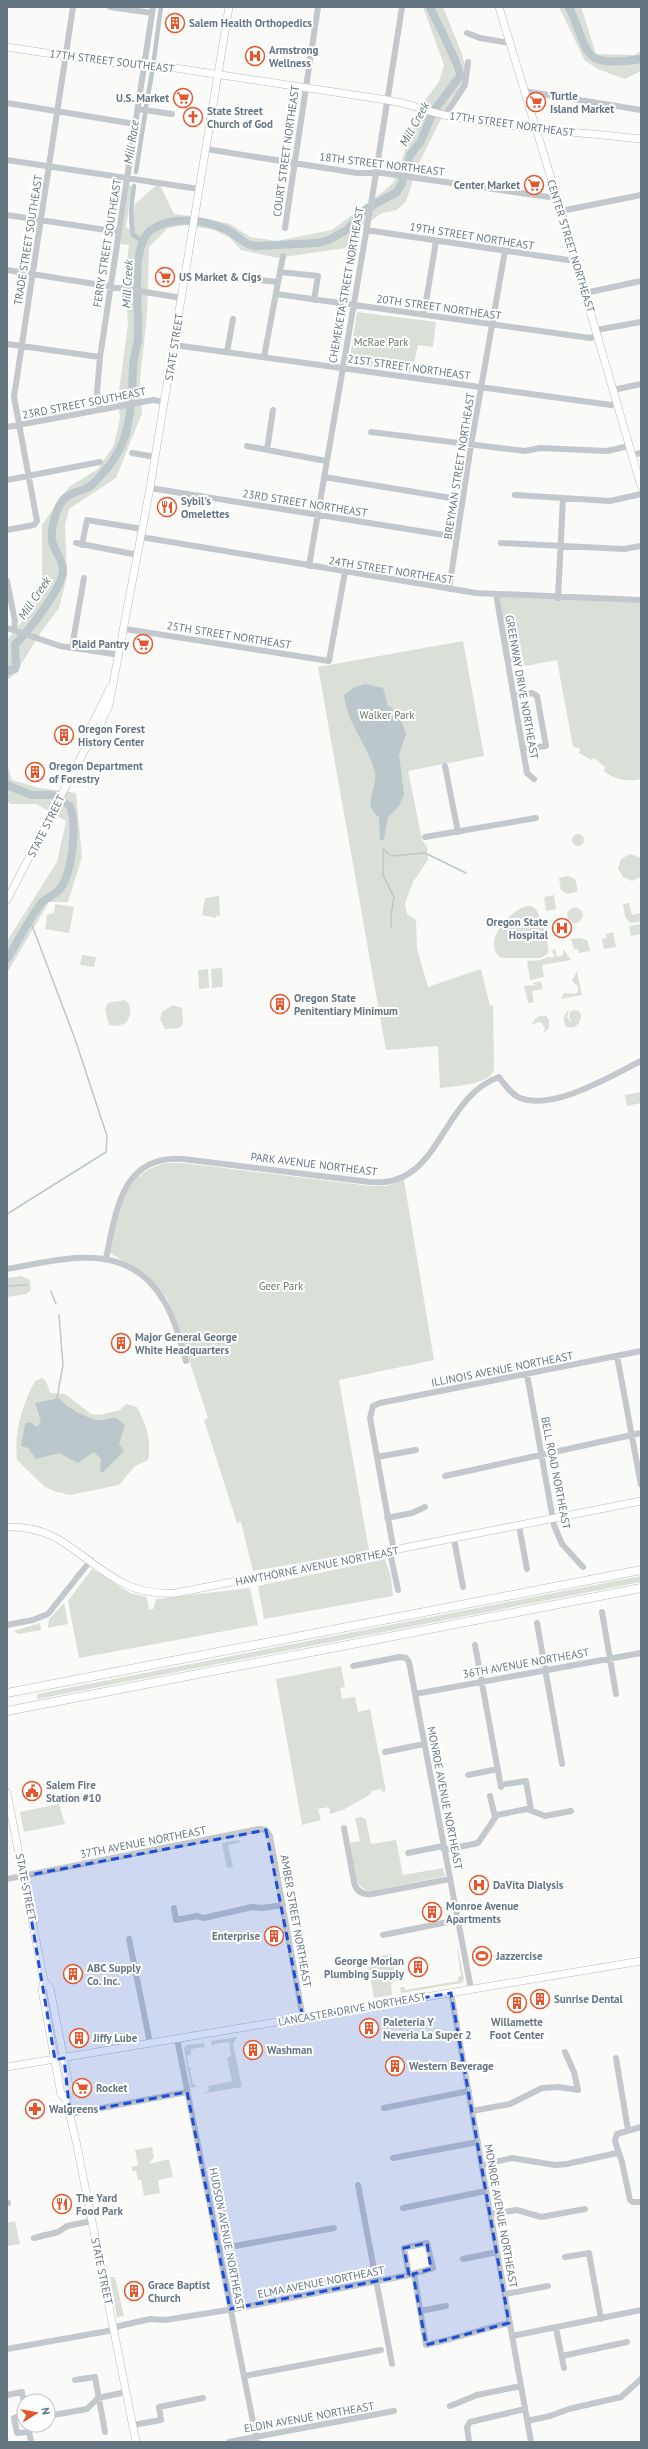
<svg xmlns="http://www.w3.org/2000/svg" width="648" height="2449" font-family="'PT Sans',sans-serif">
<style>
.green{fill:#dadfd7}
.water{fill:#bbc7cb}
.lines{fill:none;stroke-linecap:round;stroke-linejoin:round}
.stream{stroke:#bbc7cb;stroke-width:1.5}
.canal{stroke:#bbc7cb;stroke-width:4.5}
.river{stroke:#bbc7cb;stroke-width:8}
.major-casing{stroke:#b5babe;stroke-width:8}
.highway-casing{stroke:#b4b9bd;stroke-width:9}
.minor{stroke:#c3c8cc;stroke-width:6}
.major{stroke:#fff;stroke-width:7}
.highway{stroke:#fff;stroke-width:8}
.marked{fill:#1d4ed8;fill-opacity:0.2;stroke:#1d4ed8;stroke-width:3;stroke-dasharray:8 5;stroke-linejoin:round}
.labels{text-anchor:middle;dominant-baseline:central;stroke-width:4;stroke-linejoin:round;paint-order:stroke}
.poi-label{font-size:11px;font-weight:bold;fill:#657683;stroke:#fff;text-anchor:start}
.street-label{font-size:11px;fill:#657683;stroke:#fff}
.park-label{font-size:11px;fill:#687a64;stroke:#fff}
.water-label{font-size:12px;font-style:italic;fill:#60757c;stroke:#fff}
</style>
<rect width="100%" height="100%" fill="#fafaf8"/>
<path class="green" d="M423,7h20l19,47 3,12 -2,18 -13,17 -31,62 -13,38 -9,9 -15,3 -23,16 -14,19 -67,10 -37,-8 -11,-12 -16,-8 -28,-5 -18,3 -19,19 -2,68 -7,64 2,34 -26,65 -47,31 -4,16 2,51 -8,32 -18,24 -26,42 -8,6v-40l16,-20 19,-37v-58l27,-38 29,-18 16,-24 6,-27 -2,-20 10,-73 -3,-49 4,-31 -9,-1 9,-59 3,1 -6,42 5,1 4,-25 24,-21 15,31 26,3 30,7 20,13 27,4 55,-11 52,-39 10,-9 24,-69 7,-13 14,-18 5,-17z
M559,7h22l15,47 38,1 7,-4v20l-16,8 -25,-9 -15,-9z
M357,312l79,10 -3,25 -15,-2 -6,28 -63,-9z
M496,594l145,6v179c-14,3 -26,1 -37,-8l1,-4 -11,-9 -3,2 -12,-7 1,-5 -7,-1 -16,-87 -32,6 -2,-6 -15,3z
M463,641l21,115 -76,15 14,69 5,7 1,13 -15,22 -5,13 -3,9 2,10 9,6 1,29 11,38 53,-18 9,37 3,-1 1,64c-3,16 -40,17 -54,19l-2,-42 -52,4 -68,-383z
M7,764l5,16 27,8 37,5 6,64 -14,45h-19l-42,71v-32l50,-79 9,-41 -30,-17h-26l-3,-4z
M572 840a6 6 0 1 1 12 0a6 6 0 1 1-12 0Z
M630,854l11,4v19l-9,4 -9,-4 -5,-9 3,-9z
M568,876l7,3 3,12 -11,3 -6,-4 -2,-12z
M554,895l2,14 -10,2 -2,-14z
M219,896l1,20 -3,-1 -1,3 -14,-3 3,-17z
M629,903l3,12 9,-2v9l-11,1 -5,-6 -2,-13z
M55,904l19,3 -5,26 -24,-4 2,-14 7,-2z
M528,906c3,0 6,1 8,4 5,5 14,36 12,43l-7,5h-40c-21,-15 9,-49 27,-52z
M576,907l6,4 1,6 -4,5 -6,2 -2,-4h-3l-1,-7 3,-4z
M641,924v10l-10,2 -2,-10z
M613,932l3,15 -12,2 -2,-10 5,-1 -1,-4z
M580,938l7,2 3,11 -11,2 -1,-4h-4l-3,-10z
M555,949l2,8 6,-2v-6l8,11 -29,5 2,12 -14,3 -3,-19 14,-1 7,-3 5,1 2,-4 -4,-2z
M82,955l14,2 -2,10 -14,-2z
M222,968l1,19 -11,1 -1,-19z
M208,969l1,19 -10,1 -1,-19z
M577,971l5,24 -21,4 3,-6 10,1 4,-2v-6l-6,-5z
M541,981l2,8 -11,2 2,11 -6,1 -4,-17 12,-1 -4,-2z
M125,1000c8,7 6,15 1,23l-8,3 -9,-1 -4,-15 3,-7z
M173,1005l9,3 1,16 -4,4 -14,1 -5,-10 2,-7z
M569 1016a6 6 0 1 1 12 0a6 6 0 1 1-12 0Z
M569,1010l-2,7 3,4 7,1 4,-4c-2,7 -8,12 -15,8 -4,-5 -2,-12 3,-16z
M539,1016h7l3,4v9l-6,4 2,-4 -3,-6 -4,-1 -6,3 2,-5z
M641,1092v11l-14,3 -2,-11z
M166,1163h17l188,23h15l18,-6 30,180 -95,20 30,171 -116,20 -12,-49 -4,1 -33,-103 4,-2 -32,-98 -9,-22 -19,-22 -38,-23c1,-9 4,-18 6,-27 7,-32 15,-54 50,-63z
M21,1276l9,4 1,10 -5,4 -19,3v-19z
M42,1378l4,3 4,12 15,1 26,20 9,1 20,-5 6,-6 11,3c9,17 15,34 11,53l-13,6 -16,19 -49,10 -16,-4 -9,-4 -28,-27c-3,-28 5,-55 18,-79z
M385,1559l6,18 2,19 -129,23 -6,-33z
M92,1569l38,24 17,4 2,13 4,-1 3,-10 94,-11 8,37 -179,33 -11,-57z
M641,1576v6l-604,117v-5z
M64,1603l4,21 -20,4 1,-9z
M40,1623l1,7 -23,4 -4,-3z
M341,1666l4,21 -5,1 2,11 13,-2 3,15 12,-3 16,82 -4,1v-3l-11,2v3l-28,16 -13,4 -1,-7 -11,2 3,11 -19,5 -26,-146z
M59,1804l6,20 -41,8 -4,-20z
M362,1817l4,3 5,24 25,-4 7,35 40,-7 2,8 -73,15c-21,0 -19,-33 -22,-48l10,-2 -5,-23z
M239,1840l1,2 -12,3 5,22 -6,1 -5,-25z
M457,1949h1l6,30 -2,4 -61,10 -1,-6h5v3l53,-9v-4l3,-1z
M392,1954l4,26 -5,4 1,11 -18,3 -7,-40z
M237,2037l-4,7 9,43 -42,7 9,-3 -1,-5 24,-5 -5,-23 4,-2 -2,-14 -15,2 -1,4 -2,-7z
M204,2043l1,7 -2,-3 -12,2v5l-4,2 2,12h4l-3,2 3,14 4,2 -6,2 -7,-40 3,-3z
M152,2147l2,10 -5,7 20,-5 4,18 -15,3 2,13 -16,3 -3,-16h-3l-2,-9h-4v-4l6,-2 -3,-15z
M15,2221l5,23 -13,2v-23z
M110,2277h5l9,39 -7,1z"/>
<path class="water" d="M365,684l18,4 5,18 6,3 6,9 6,16 -7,21 5,39 -5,12 -11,11 -4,23h-4l-1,-23c-18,-13 -1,-28 -4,-45 -7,-27 -28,-48 -31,-77l11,-8z
M60,1398c4,9 27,20 37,22 6,1 13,-2 19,-2l9,7 -6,19 5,7 -21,21 -3,-1 1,-12 -7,-7 -16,11 -19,-10 -23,6 -8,-11 -7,-2 4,-22 5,-2 7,5 4,-5 -6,-19z"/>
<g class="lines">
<path class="stream" d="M383,849l8,7 34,-3 41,20
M383,849v26l11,22 -3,18v13
M7,1214l99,-62 1,-16 -32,-97 -45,-119
M7,1286l20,-1
M51,1291l5,13
M57,1398l6,-33 -4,-50"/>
<path class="canal" d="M154,59l7,-52
M146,106l6,-33
M136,172l9,-58
M134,186c-3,17 -4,33 -1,49l11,7"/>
<path class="river" d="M569,7c22,47 10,61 72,52
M7,671l8,-2 1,-3 -1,-22c13,-12 49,-58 48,-75 -1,-10 -7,-16 -10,-25 -4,-10 2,-32 8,-41 5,-10 19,-11 28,-16 5,-3 9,-8 13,-13 30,-31 29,-65 31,-106 0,-10 4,-20 5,-30 2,-26 -10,-96 16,-110 20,-12 51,-8 71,1 12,5 16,15 31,17l62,-3 11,-3 19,-11 18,-20 31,-17 5,-9 8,-28 11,-14 12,-29 27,-36c1,-8 -25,-57 -30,-69
M7,785l24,10h22l17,11c7,19 3,70 -12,85 -6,6 -15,7 -19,15 -12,17 -21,35 -32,53"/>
<g class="major-casing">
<path id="major" d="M499,7l62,204 80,275
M7,47l98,15 57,4 225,34c22,3 41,12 62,16 64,12 128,16 192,23
M85,747l3,-14 22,-45
M7,900l77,-149 11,-14 14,-32 41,-217 79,-481
M7,1527c56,-2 74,36 118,57 16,8 34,10 51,9l465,-92
M7,1793l37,188 -2,9 19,104 5,6 10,41 60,301
M44,1981l6,7 20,103 -4,9
M7,2067l634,-106"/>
</g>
<g class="highway-casing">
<path id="highway" d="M7,1693l634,-123
M7,1711l634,-123"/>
</g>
<path class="minor" d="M110,7l42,6
M467,33l13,5 30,5
M524,91l117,19
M7,103l128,21
M138,109l34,5
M445,115l20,-30 3,-23
M206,149l151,24h25l167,24 7,-2
M7,160l192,29
M561,211l80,-16
M7,215l112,17
M285,228l33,-221
M366,230l202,30 7,-1
M7,270l175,28
M280,272l38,4 -4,24
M259,280l19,2
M585,293l56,-12
M276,294l314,44 8,-2
M424,314l12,-73
M596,330l45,-8
M7,344l93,13
M174,345l437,60 6,-1
M227,352l6,-33
M264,357l19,-101
M613,390l28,-6
M100,410l-3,-18 3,-35 53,-350
M7,427l146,-27 11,2
M371,432l154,19 15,-3 67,3 22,-5
M247,446l79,15
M267,450l6,-40
M132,453l23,4
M632,455l9,-2
M324,477l139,23
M7,480l93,-18
M150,488l307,49
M515,495l95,6 31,-7
M7,530l27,-5 3,-4 -23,-124 59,-390
M141,537l335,56 165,7
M76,543l62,12
M501,543l123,6 17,-3
M82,545l5,-25 55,9
M309,566l63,-368 30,-191
M7,581l8,40 -1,9
M449,589l22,-144 34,-194
M496,594l31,179 7,6
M558,598l5,-100
M7,628l53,18 60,9
M125,629l204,32 16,-89
M72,647l12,-69
M514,696l18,-3 5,3 9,50 -23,3
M445,766l13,66
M425,837l111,-19
M106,1258c10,-45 15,-104 77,-99l187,23c71,7 70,-84 129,-105 6,8 12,17 21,21 34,13 91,-22 121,-37
M7,1269c57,-10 121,-30 157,32 11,18 16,40 22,60
M617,1356l24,129
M527,1374l27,151 8,19 21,23
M377,1457l39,-7
M445,1476l196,-43
M387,1518l25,-5 13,-6
M519,1526l8,43
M454,1539l9,48
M398,1590l-7,-33 2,-11 -23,-128 3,-12 7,-3 261,-52
M602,1612l14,82
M537,1623l25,141
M7,1625l26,-5 15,-6 43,-54
M475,1645l26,142
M353,1666l47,-9 6,1 3,4 62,327
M415,1694l226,-41
M385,1752l39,-8
M468,1775l30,-6
M506,1784l20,-3 5,29
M490,1796l5,21
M344,1828l10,54c2,9 8,13 18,12l78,-15
M444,1850l34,-7 19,-28 30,-6 18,7 26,-5
M408,1853l35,-7
M7,1879l252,-50 7,1 4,6 33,182
M174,1908l2,12 21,-4 7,2 48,-11 10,1 21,-3
M383,1935l75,-15
M129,1939l21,104
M451,1993l80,449
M177,2039l80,403
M616,2058l12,72
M384,2108l85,-17
M472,2111l38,-7 32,-16 17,-1 19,3 -4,-18 -9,-20
M70,2114l117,-22
M641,2127l-24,7 -2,7 7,21 8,38 3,2h8
M393,2158l85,-16
M482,2165l30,-7 43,7 12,-1 50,-11
M358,2185l34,179
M7,2203h1
M403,2208l83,-17
M491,2214l26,-4 24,7 44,-8
M34,2238l24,-6 9,-6 25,-5
M218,2249l116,-21
M565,2257l24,-4 12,66
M463,2259l34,-7
M414,2274l12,71c29,-6 55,-16 83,-22
M505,2294l43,-8
M420,2311l26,-5
M556,2328l8,40
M512,2336l129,-26
M7,2349l101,-18 11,-5 31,-7 15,1 69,-11 175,-34 24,-7 -6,-25 -23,5 5,27
M562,2356l65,-14
M244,2376l137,-26
M75,2380l20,-3 10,55
M7,2395l15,-3 2,11
M450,2406l27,-11 44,-9
M24,2414l-10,4 3,15 12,-1
M48,2416l39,-7 11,-11 28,-6
M527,2421l23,-5 19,-7 52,-12 20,-18
M28,2425l3,17
M133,2425l28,-5 -2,-13 44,-9
M229,2442l165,-31
M469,2442l-2,-15 3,-5 55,-13"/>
<use href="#major" class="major"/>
<use href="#highway" class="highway"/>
</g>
<path class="marked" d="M266,1830l37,188 148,-25 58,330 -83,22 -13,-71 18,-5 -4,-26 -23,5 5,27 -179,34 -43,-217 -117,22 -6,-56 -9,2 -31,-184z"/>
<defs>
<g id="building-ring" transform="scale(1)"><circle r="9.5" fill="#fff" stroke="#e4572e" stroke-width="1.5"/><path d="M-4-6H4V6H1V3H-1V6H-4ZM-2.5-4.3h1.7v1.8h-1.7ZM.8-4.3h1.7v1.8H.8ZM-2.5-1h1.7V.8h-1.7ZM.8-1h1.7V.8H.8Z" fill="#e4572e"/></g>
<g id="hospital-ring" transform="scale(1)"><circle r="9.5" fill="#fff" stroke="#e4572e" stroke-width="1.5"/><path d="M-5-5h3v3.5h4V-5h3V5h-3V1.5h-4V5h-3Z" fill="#e4572e"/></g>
<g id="supermarket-ring" transform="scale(1)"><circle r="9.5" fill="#fff" stroke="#e4572e" stroke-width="1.5"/><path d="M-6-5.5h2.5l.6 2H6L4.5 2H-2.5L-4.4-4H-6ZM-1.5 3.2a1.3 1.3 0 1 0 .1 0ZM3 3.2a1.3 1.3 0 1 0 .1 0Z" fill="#e4572e"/></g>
<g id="church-ring" transform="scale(1)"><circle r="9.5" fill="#fff" stroke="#e4572e" stroke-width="1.5"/><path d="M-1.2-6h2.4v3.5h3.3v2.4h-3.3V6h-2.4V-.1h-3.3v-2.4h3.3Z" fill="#e4572e"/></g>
<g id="restaurant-ring" transform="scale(1)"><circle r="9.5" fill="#fff" stroke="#e4572e" stroke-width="1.5"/><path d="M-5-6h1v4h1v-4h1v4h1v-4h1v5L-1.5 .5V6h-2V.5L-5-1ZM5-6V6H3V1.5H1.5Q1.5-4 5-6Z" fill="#e4572e"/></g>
<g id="civic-ring" transform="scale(1)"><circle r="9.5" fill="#fff" stroke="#e4572e" stroke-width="1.5"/><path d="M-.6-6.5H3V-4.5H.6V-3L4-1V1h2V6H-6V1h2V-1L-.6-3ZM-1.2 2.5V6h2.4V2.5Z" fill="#e4572e"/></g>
<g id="stadium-ring" transform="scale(1)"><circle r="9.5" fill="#fff" stroke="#e4572e" stroke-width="1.5"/><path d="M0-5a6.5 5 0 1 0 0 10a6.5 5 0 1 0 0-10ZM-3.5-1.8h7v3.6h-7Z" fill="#e4572e"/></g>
<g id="pharmacy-ring" transform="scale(1)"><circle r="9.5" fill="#fff" stroke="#e4572e" stroke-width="1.5"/><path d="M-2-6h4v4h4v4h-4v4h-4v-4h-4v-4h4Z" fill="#e4572e"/></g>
</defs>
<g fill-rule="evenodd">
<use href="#building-ring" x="175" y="23"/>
<use href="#hospital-ring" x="255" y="56"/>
<use href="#supermarket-ring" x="183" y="98"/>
<use href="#supermarket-ring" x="536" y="102"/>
<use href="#church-ring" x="193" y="117"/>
<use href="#supermarket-ring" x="534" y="185"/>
<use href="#supermarket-ring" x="165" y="277"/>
<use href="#restaurant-ring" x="167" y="507"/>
<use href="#supermarket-ring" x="143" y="644"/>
<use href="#building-ring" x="64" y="735"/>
<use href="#building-ring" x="35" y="772"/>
<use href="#hospital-ring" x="562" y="928"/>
<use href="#building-ring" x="280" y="1004"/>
<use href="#building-ring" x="121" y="1343"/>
<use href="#civic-ring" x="32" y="1791"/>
<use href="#hospital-ring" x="479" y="1885"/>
<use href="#building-ring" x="432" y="1912"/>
<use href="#building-ring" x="274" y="1936"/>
<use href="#stadium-ring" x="482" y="1956"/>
<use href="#building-ring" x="418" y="1967"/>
<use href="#building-ring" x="73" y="1974"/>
<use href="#building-ring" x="540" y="1999"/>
<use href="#building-ring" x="517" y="2003"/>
<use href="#building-ring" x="369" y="2028"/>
<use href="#building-ring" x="79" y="2038"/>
<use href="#building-ring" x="253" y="2050"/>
<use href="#building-ring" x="395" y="2066"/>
<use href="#supermarket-ring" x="82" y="2088"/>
<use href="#pharmacy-ring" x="35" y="2109"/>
<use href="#restaurant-ring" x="62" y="2204"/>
<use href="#building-ring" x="134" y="2291"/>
</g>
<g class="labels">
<g class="poi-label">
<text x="189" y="23">Salem Health Orthopedics</text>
<text x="269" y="50">Armstrong<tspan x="269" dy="13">Wellness</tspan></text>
<text x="550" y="96">Turtle<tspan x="550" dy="13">Island Market</tspan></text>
<text x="169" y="98" text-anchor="end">U.S. Market</text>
<text x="207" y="111">State Street<tspan x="207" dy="13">Church of God</tspan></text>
<text x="520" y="185" text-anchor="end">Center Market</text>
<text x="179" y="277">US Market &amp; Cigs</text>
<text x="181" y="501">Sybil's<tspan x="181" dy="13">Omelettes</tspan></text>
<text x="129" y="644" text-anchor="end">Plaid Pantry</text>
<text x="78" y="729">Oregon Forest<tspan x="78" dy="13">History Center</tspan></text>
<text x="49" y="766">Oregon Department<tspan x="49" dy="13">of Forestry</tspan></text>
<text x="548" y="922" text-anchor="end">Oregon State<tspan x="548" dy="13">Hospital</tspan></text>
<text x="294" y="998">Oregon State<tspan x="294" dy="13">Penitentiary Minimum</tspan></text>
<text x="135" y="1337">Major General George<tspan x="135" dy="13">White Headquarters</tspan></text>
<text x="46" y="1785">Salem Fire<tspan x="46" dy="13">Station #10</tspan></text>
<text x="493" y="1885">DaVita Dialysis</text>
<text x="446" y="1906">Monroe Avenue<tspan x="446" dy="13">Apartments</tspan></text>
<text x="260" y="1936" text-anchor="end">Enterprise</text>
<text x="496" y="1956">Jazzercise</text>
<text x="404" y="1961" text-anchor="end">George Morlan<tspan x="404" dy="13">Plumbing Supply</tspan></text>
<text x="87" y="1968">ABC Supply<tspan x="87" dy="13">Co. Inc.</tspan></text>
<text x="554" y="1999">Sunrise Dental</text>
<text x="383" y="2022">Paleteria Y<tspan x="383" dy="13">Neveria La Super 2</tspan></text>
<text x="517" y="2022" text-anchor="middle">Willamette<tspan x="517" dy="13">Foot Center</tspan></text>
<text x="93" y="2038">Jiffy Lube</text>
<text x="267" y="2050">Washman</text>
<text x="409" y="2066">Western Beverage</text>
<text x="96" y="2088">Rocket</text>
<text x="49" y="2109">Walgreens</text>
<text x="76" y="2198">The Yard<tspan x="76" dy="13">Food Park</tspan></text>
<text x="148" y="2285">Grace Baptist<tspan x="148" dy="13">Church</tspan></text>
</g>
<g class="street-label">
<text transform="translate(112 61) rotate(7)">17TH STREET SOUTHEAST</text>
<text transform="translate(512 124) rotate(8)">17TH STREET NORTHEAST</text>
<text transform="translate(286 151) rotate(-82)">COURT STREET NORTHEAST</text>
<text transform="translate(382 164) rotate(7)">18TH STREET NORTHEAST</text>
<text transform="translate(472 236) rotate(9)">19TH STREET NORTHEAST</text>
<text transform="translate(28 240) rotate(-81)">TRADE STREET SOUTHEAST</text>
<text transform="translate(107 243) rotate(-81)">FERRY STREET SOUTHEAST</text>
<text transform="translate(571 246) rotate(73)">CENTER STREET NORTHEAST</text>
<text transform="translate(346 285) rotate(-80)">CHEMEKETA STREET NORTHEAST</text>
<text transform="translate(439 307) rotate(8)">20TH STREET NORTHEAST</text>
<text transform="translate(174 347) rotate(-81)">STATE STREET</text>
<text transform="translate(409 367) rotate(8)">21ST STREET NORTHEAST</text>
<text transform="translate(84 403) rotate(-11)">23RD STREET SOUTHEAST</text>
<text transform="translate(459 466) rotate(-81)">BREYMAN STREET NORTHEAST</text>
<text transform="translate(305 503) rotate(9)">23RD STREET NORTHEAST</text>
<text transform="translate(391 570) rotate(9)">24TH STREET NORTHEAST</text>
<text transform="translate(229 635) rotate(9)">25TH STREET NORTHEAST</text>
<text transform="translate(522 687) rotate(80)">GREENWAY DRIVE NORTHEAST</text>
<text transform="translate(46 826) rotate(-63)">STATE STREET</text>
<text transform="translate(314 1164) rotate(7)">PARK AVENUE NORTHEAST</text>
<text transform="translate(502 1369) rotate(-11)">ILLINOIS AVENUE NORTHEAST</text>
<text transform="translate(556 1473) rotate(79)">BELL ROAD NORTHEAST</text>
<text transform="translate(317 1566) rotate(-11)">HAWTHORNE AVENUE NORTHEAST</text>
<text transform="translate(526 1663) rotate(-10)">36TH AVENUE NORTHEAST</text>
<text transform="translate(445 1798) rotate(79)">MONROE AVENUE NORTHEAST</text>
<text transform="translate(143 1842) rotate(-11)">37TH AVENUE NORTHEAST</text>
<text transform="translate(26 1887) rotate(79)">STATE STREET</text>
<text transform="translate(296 1921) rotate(80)">AMBER STREET NORTHEAST</text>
<text transform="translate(352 2009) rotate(-10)">LANCASTER DRIVE NORTHEAST</text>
<text transform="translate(501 2216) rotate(80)">MONROE AVENUE NORTHEAST</text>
<text transform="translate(227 2239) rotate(79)">HUDSON AVENUE NORTHEAST</text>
<text transform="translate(102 2271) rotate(78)">STATE STREET</text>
<text transform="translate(321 2282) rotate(-11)">ELMA AVENUE NORTHEAST</text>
<text transform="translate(309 2417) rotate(-10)">ELDIN AVENUE NORTHEAST</text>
</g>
<g class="park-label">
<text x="381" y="342">McRae Park</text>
<text x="387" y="715">Walker Park</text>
<text x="281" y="1286">Geer Park</text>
</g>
<g class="water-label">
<text transform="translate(414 124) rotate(-61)">Mill Creek</text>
<text transform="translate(131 142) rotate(-81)">Mill Race</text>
<text transform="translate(127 284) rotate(-87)">Mill Creek</text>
<text transform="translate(34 598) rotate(-56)">Mill Creek</text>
</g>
</g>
<rect width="648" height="2449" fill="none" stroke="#657683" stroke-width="16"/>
<g transform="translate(36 2413) rotate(79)"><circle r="19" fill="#ffffff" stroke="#c1c8cd"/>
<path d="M0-3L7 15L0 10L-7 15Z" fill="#e4572e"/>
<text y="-6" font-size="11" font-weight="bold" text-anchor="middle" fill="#657683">N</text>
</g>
</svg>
